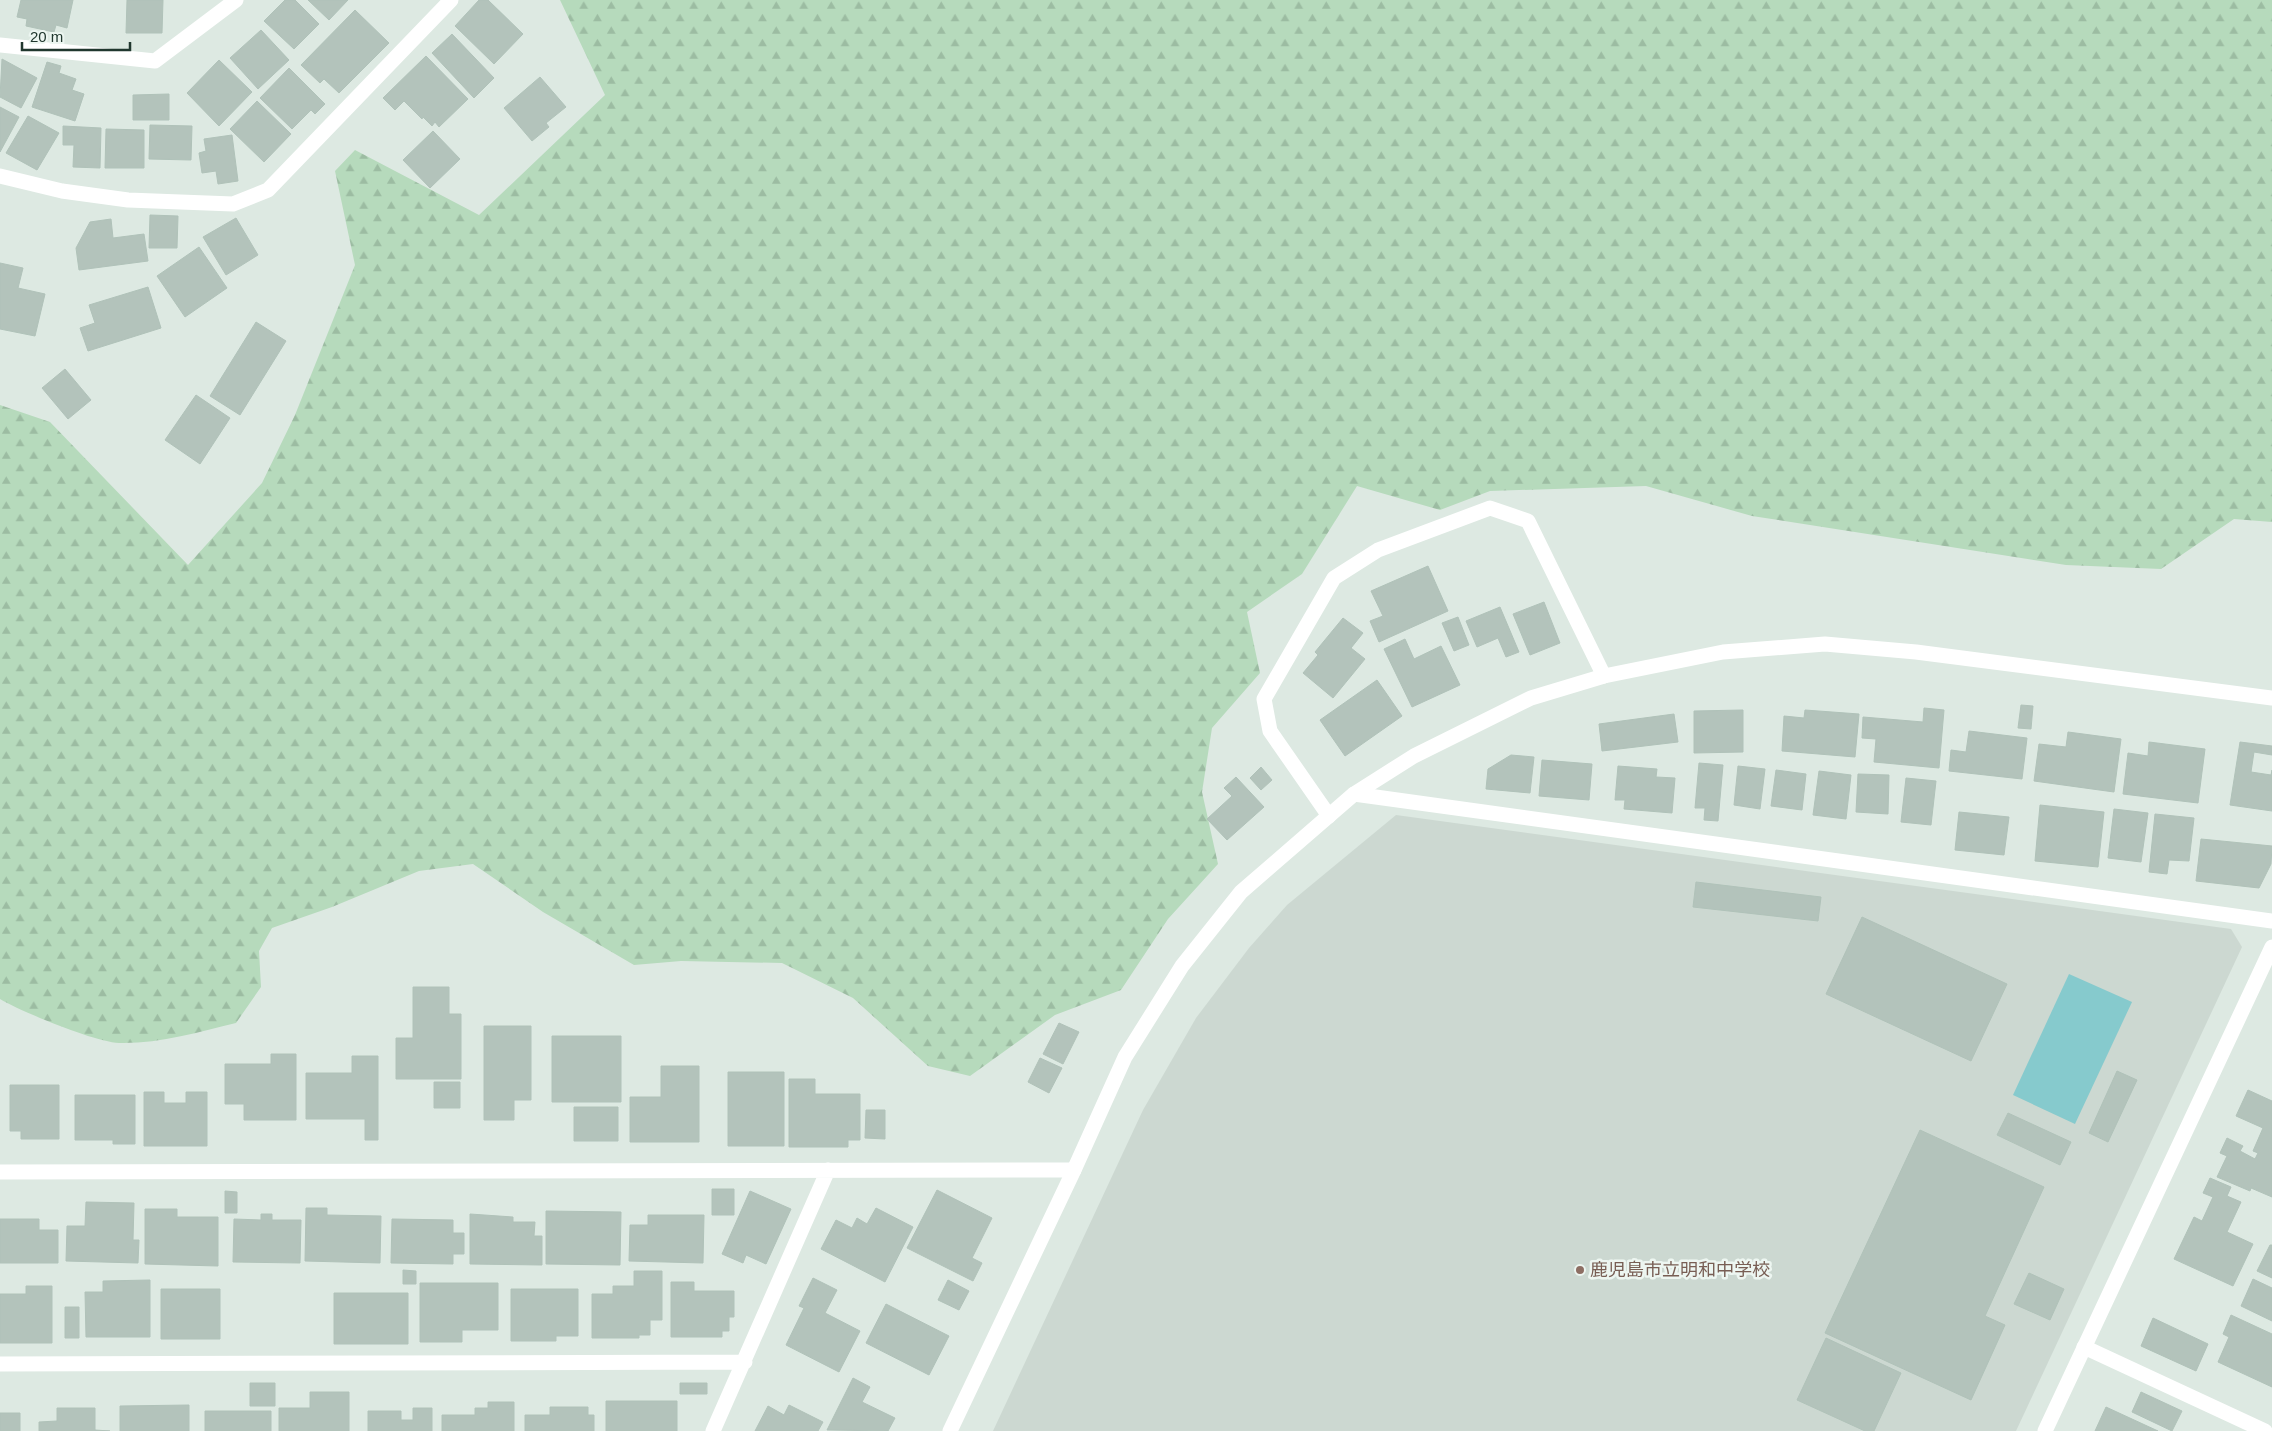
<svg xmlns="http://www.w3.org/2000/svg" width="2272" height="1431" font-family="Helvetica,'Noto Sans JP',sans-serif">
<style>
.built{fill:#ccd8d1}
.forest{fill:url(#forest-firs)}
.water{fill:#86cacd}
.building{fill:#b3c3bb;stroke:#b0c2b9}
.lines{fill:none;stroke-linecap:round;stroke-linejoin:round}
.minor{stroke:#fff;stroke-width:15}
.tertiary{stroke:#fff;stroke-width:15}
.education-dot{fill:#8d6e63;stroke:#edf6f1;stroke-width:2}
.labels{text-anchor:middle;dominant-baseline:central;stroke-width:5;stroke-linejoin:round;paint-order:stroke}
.education-label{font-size:18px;fill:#785e54;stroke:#edf6f1;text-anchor:start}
</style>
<defs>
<pattern id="forest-firs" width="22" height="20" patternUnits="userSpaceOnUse" patternTransform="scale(1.25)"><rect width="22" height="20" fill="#b6dabc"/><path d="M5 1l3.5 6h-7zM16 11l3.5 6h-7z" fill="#9cbca2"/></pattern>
</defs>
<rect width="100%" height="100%" fill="#dde9e2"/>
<path class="built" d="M1396,815l835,114 11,18 -226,484h-1023l150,-321 53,-92 53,-70 38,-43z"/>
<path class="forest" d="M560,0h1712v522l-38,-3 -73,50 -95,-4 -314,-49 -106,-30 -156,5 -50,19 -83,-24 -55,88 -55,38 13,61 -48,55 -10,64 16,72 -50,55 -47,71 -66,25 -85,61 -42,-10 -75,-68 -71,-35 -101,-2 -47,4 -91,-53 -70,-48 -54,7 -87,36 -60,21 -13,23 2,36 -25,36c-37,9 -78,21 -117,20 -24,-1 -97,-31 -119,-44v-594l50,17 138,143 74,-82 33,-68 60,-150 -20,-94 20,-21 124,65 126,-120z"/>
<path class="water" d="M2069,974l63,28 -57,122 -62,-29z"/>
<path class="building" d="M21,0h52l-6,28 -11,-3 -2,7 -28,-6 1,-7 -10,-2z
M127,0h36l-1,33h-36z
M285,0h10l24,24 -25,25 -30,-28z
M308,0h40l-19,20z
M479,0h9l35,34 -29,30 -39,-38z
M355,10l34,33 -50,50 -15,-14 -4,4 -19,-18z
M261,30l28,30 -31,29 -28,-31z
M452,34l42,44 -20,20 -42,-45z
M426,56l42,43 -29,28 -4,-5 -3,4 -9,-9 -1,2 -18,-18 -9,9 -12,-12z
M2,59l35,19 -16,30 -21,-11z
M219,60l33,32 -33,34 -32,-33z
M47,62l14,4 -2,7 17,6 -4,11 12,4 -9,27 -43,-14z
M289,68l36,36 -10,10 -4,-4 -19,19 -32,-31z
M540,77l26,30 -20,16 3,4 -17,14 -28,-33z
M169,94v26h-36v-25z
M257,101l34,33 -27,28 -34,-33z
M0,107l19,10 -19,35z
M28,116l31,17 -22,37 -31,-17z
M150,125l42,1 -1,34 -42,-1z
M63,126l38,2 -1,40 -27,-1 1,-22h-11z
M106,129l38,1v38h-39z
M433,131l27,28 -30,29 -27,-28z
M232,135l6,46 -20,3 -2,-13 -14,2 -3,-20 7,-2 -2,-12z
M150,215l28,1 -1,32h-28z
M236,218l22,37 -32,20 -23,-38z
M111,219l2,19 31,-4 4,27 -69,9 -3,-22 14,-26z
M199,247l28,41 -42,29 -28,-41z
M0,263l23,5 -5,20 27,6 -10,42 -35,-7z
M148,287l13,41 -73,23 -8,-23 15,-5 -6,-18z
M256,322l30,19 -46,74 -30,-19z
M65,369l26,31 -23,19 -26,-31z
M196,395l34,23 -30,46 -35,-24z
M1428,566l20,45 -69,31 -9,-21 13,-5 -12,-25z
M1544,602l16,41 -30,12 -17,-41z
M1500,607l19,45 -13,5 -8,-19 -21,9 -11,-26z
M1458,617l11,28 -15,6 -12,-28z
M1343,618l20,15 -12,15 14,11 -32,39 -30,-25 15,-18 -3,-3z
M1405,639l9,20 27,-13 19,39 -48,22 -28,-58z
M1377,680l25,36 -57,40 -25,-36z
M2021,705l12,1 -2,23 -13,-1z
M1924,708l20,2 -5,58 -65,-6 2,-23 -14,-1 1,-21 60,5z
M1743,710v42l-49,1v-42z
M1805,710l54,4 -4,43 -73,-6 2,-35 20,2z
M1674,714l4,28 -76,9 -3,-27z
M1969,731l58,7 -5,41 -73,-8 2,-21 15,2z
M2068,732l53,7 -7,53 -80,-11 5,-37 27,3z
M2149,742l56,7 -7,54 -75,-9 5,-41 20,3z
M2240,742l32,4v9l-18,-3 -3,20 20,3 1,-5v41l-42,-6z
M1511,755l23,2 -4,36 -44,-4 2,-20z
M1542,760l50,4 -3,36 -50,-4z
M1699,763l24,2 -5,56 -14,-1 1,-12h-10z
M1618,766l39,3 -1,8 19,1 -3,35 -48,-4 1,-9h-10z
M1738,766l27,3 -5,40 -26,-4z
M1261,767l11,13 -11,10 -11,-12z
M1776,770l30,4 -4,36 -31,-4z
M1819,771l32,4 -5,44 -33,-4z
M1858,774l31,1 -1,39 -32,-2z
M1236,777l28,30 -37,33 -20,-21 25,-23 -8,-8z
M1906,778l30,3 -5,44 -30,-3z
M2040,805l64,7 -6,55 -63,-6z
M2114,809l34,4 -7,49 -33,-4z
M1959,812l50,5 -5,38 -49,-5z
M2155,814l39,4 -5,43 -20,-1 -2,14 -18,-2z
M2201,839l71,7 -1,18 -12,24 -63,-7z
M1696,882l125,15 -3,24 -125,-14z
M1862,917l145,67 -36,77 -145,-67z
M413,987h36v27h12v65h-65v-41h17z
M1059,1023l20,9 -16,32 -20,-10z
M484,1026h47v74h-17v20h-30z
M552,1036h69v66h-69z
M271,1054h25v66h-52v-16h-19v-40h46z
M352,1056h26v84h-13v-21h-59v-46h46z
M1040,1058l22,10 -13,25 -21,-11z
M661,1066h38v76h-69v-45h31z
M2117,1071l20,9 -29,62 -19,-9z
M728,1072h56v74h-56z
M789,1079h26v15h45v46h-12v7h-59z
M434,1082h26v26h-26z
M10,1085h49v54h-38v-8h-11z
M2248,1090l24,11v96l-21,-9 -1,3 -33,-14 10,-21 -7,-3 7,-15 16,8 -3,5 15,8 3,-6 -5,-2 10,-23 -27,-12z
M144,1092h20v11h22v-11h21v54h-63z
M75,1095h60v49h-22v-4h-38z
M574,1107h44v34h-44z
M866,1110h19v29l-20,-1z
M2008,1113l63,29 -11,23 -63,-30z
M1920,1130l124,57 -59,129 20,9 -34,75 -146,-67z
M2210,1178l21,9 -4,9 14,6 -14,30 26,12 -20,42 -59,-27 20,-42 8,4 11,-24 -10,-4z
M712,1189h22v26h-22z
M937,1190l55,28 -20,40 10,5 -9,18 -66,-33z
M225,1191l12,1v21h-12z
M750,1191l41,18 -25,55 -20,-9 -3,8 -21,-9z
M86,1202l48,1 -1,37h6l-1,23 -72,-2 1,-35h18z
M306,1208h21v7l54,1 -1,47 -75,-2z
M876,1208l37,19 -28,55 -64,-33 15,-29 16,8 5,-10 10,6z
M145,1209h32v8h41v49l-73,-2z
M546,1211l75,1 -1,53 -74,-1z
M261,1214h11v6h29l-1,43 -67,-1 1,-43 27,1z
M470,1214l43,3v5h22l-1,14h8v29l-72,-1z
M648,1215h56l-1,48 -74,-2 1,-36h18z
M0,1219h39v11h19v33h-58z
M392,1219l61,1v13h11v21h-11v10l-62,-1z
M2270,1245h2v33l-15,-7z
M403,1270l13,1v13h-13z
M634,1271h28v49h-12v15h-11v3h-47v-44h21v-8h21z
M2029,1273l35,16 -14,31 -36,-16z
M813,1278l24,12 -12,23 35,18 -21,41 -53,-27 18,-37 -5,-2z
M2253,1279l19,9v33l-31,-15z
M150,1280v57h-64l-1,-45h18v-11z
M948,1280l21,11 -10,19 -21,-10z
M671,1282h23v9h40v26h-5v14h-7v6h-51z
M420,1283h78v47h-36v12h-42z
M26,1286h26v57h-52v-49h26z
M161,1289h59v50h-59z
M511,1289h67v47h-22v5h-45z
M334,1293h74v51h-74z
M886,1304l63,32 -20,39 -63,-32z
M65,1307h14v31h-14z
M2231,1315l41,19v53l-54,-25 11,-25 -6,-3z
M2153,1318l55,26 -12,27 -55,-25z
M1826,1338l75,35 -27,58h-9l-68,-31z
M853,1378l17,9 -8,15 33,16 -7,13 -61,-1z
M250,1383h25v23h-25z
M680,1383h27v11h-27z
M310,1392h39v39h-70v-23h31z
M2141,1392l41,19 -10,20 -40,-19z
M606,1401h71v30h-71z
M488,1402h26v29h-72v-16h33v-7h13z
M189,1405v26h-69v-25z
M789,1405l34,17 -5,9h-63l13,-25 16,9z
M550,1407h38v8h6v16h-69v-16h25z
M2106,1407l52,24h-63z
M57,1408h38v22l15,1h-71v-9l18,-1z
M413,1408h19v23h-64v-20h33v9h12z
M205,1411h66v20h-66z
M0,1413h20v18h-20z"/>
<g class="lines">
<path class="minor" d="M0,45l155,16 81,-61
M0,176l62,15 66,9 105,4 35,-14 183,-190
M1354,794l918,127
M1329,816l-59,-85 -6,-32 70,-121 44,-28 112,-42 38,13 76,155
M0,1172l1074,-2
M2084,1347l181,84
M0,1364l745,-2
M713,1431l115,-261"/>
<path class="tertiary" d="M950,1431l124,-261 51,-113 57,-91 59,-74 113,-98 60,-38 117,-58 73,-22 119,-24 102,-8 91,8 356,46
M2045,1431l227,-484"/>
</g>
<circle class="education-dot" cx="1580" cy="1270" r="5"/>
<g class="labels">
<g class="education-label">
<text x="1590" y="1270">鹿児島市立明和中学校</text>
</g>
</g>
<path d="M22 42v8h108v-8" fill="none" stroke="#20372e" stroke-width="2.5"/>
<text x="30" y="42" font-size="15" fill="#20372e" stroke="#edf6f1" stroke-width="4" paint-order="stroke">20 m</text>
</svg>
